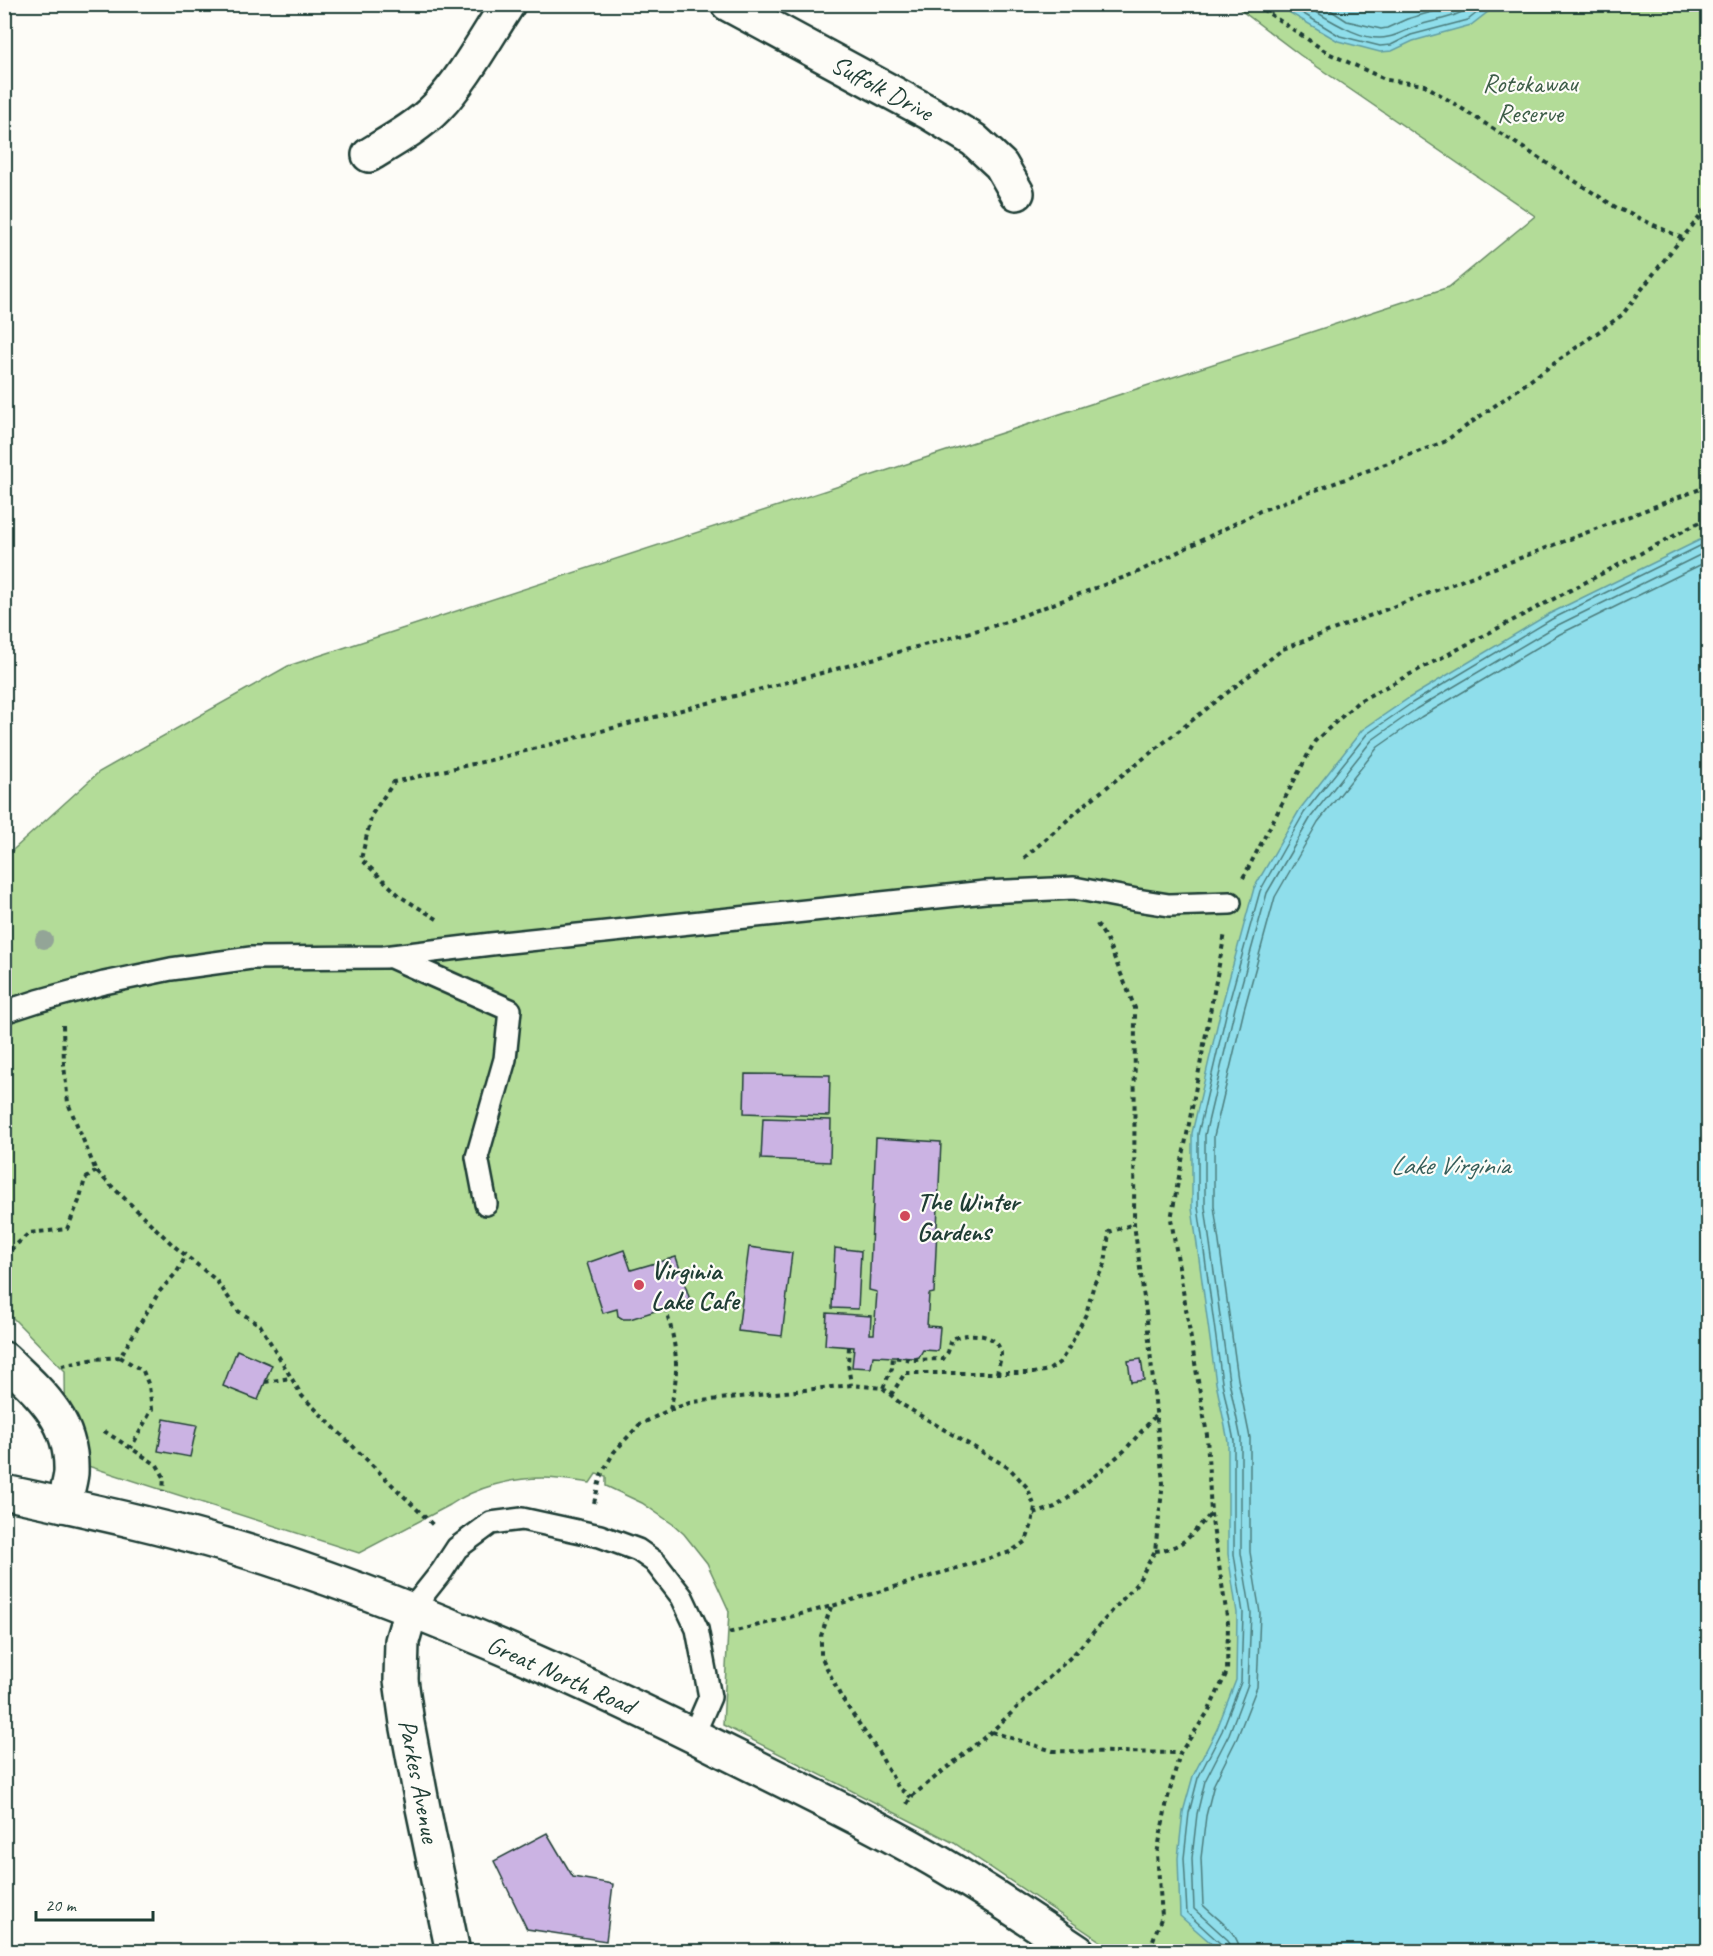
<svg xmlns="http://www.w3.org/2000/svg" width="1713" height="1956" font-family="Caveat,sans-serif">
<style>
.green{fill:#b3dc98;stroke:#698c66;stroke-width:1.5}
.water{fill:#8fdeeb;stroke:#629ea2;stroke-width:1.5}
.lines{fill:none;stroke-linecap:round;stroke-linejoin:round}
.shore{stroke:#4c7d7d;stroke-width:1.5}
.building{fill:#cbb3e3;stroke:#1f3d34;stroke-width:1.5}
.lane-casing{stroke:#1f3d34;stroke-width:26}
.street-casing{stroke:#1f3d34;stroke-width:38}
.highway-casing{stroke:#1f3d34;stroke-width:38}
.path{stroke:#1f3d34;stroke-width:4;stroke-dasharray:4.5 4.5;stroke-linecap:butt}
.lane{stroke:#fdfcf7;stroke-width:21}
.street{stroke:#fdfcf7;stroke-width:33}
.highway{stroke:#fdfcf7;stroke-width:33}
.tree{fill:#93a597}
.poi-dot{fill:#d1495b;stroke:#fdfcf7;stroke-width:2}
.labels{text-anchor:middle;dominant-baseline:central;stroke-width:4.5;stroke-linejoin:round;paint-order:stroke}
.park-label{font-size:26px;fill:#3d5d48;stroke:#fdfcf7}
.street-label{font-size:26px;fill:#1f3d34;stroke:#fdfcf7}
.poi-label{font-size:26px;font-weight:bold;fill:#1f3d34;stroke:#fdfcf7;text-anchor:start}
.water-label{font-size:27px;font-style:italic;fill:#355d59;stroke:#fdfcf7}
</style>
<rect width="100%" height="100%" fill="#fdfcf7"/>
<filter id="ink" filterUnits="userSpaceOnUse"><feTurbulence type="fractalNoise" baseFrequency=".0167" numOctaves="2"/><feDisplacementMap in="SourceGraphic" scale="12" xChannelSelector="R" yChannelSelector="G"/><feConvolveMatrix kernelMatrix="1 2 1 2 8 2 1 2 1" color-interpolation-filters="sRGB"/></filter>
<g filter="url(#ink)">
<path class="green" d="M1234,5h474v1946h-593l-161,-108 -231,-118 6,-114 -22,-48 -23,-29 -10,-9 -32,-22 -36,-17v-10l-10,-2 -6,9c-15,-2 -31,-5 -47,-5 -31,0 -67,9 -93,27l-91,48 -293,-94 -1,-88 -60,-61 -1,-452 95,-86 189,-106 1161,-379 86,-71 -235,-161z"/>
<path class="water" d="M1284,5h210l-1,3 -22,17 -58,16 -21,10 -12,1 -42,-11 -48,-28z
M1708,536v1415h-488l-40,-35 -2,-58 5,-46 10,-36 24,-47 19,-49 1,-67 -9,-59v-113l-12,-58 -24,-175v-75l30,-128 32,-117 46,-79 62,-79 47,-32 140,-84z"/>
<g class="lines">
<path class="shore" d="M1291,4l3,4 46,28 40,10 11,-1 20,-10 57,-15 20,-16
M1303,4c21,12 60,40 85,33 12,-2 23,-10 35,-13 19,-5 37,-8 52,-20
M1321,4l26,17 34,8 6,-1 20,-9 53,-15
M1224,1952l-2,-7 -35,-32 -3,-55 5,-45 9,-35 24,-47 19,-49 2,-69 -9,-59v-113l-12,-59 -24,-175v-73l30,-128 32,-115 44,-78 63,-79 45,-31 140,-84 156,-77
M1231,1952l-3,-12 -34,-31 -2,-51 5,-44 8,-33 24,-47 19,-50 3,-71 -10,-60v-114l-12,-58 -24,-174v-72l30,-127 32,-115 44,-76 61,-77 44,-31 140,-83 152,-75
M1240,1952c-1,-21 -24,-33 -37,-47l-2,-47 5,-42 8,-32 23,-46 20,-51 3,-74 -10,-61v-114l-12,-59 -24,-173v-70l30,-126 31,-113 43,-75 60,-75 43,-30 139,-83 148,-73"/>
</g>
<path class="building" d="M745,1074l85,1 -1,41 -85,-3z
M763,1118l68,2 -1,42 -69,-3z
M876,1138l65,4 -7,151 -5,1 -2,32 13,1 -2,24 -15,-1 -4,7 -4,1 -42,-2 -2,12 -19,-1 2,-20 -29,-2 2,-32 44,3 -1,18h4l3,-42 -8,-2z
M749,1247l43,6 -10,83 -44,-5z
M835,1248l26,3 -3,58 -26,-1z
M624,1250l7,20 45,-13 14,43 -60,19h-7l-5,-3 -1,-7 -14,4 -16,-50z
M237,1350l35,15 -14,35 -35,-14z
M1141,1359l3,21 -13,2 -3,-21z
M164,1419l33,6 -7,32 -32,-6z
M547,1833l26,44 40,7 -7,57 -79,-12 -33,-68z"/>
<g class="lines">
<g class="lane-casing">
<path id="lane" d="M391,957l119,53 -5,49 -28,98 9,47
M4,1012l34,-11 66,-18 67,-14 80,-11 133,-1 107,-13 494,-52 89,-4 63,12 32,5 61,-2
M411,1610l31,-39 15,-23 34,-25 31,-4 78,17 38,14 17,12 27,35 15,32 13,68 -17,39"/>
</g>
<g class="street-casing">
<path id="street" d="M728,4l200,108 46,28 27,25 16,28
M369,155c23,-14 49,-28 68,-48 26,-27 50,-71 71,-103
M4,1359c36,34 69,61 67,114 -1,10 -5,22 -7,32
M411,1610l-9,31 -1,39 6,43 16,85 30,144"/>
</g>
<g class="highway-casing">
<path id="highway" d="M4,1492c89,19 178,38 264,66 158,52 313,121 462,196 52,26 106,52 158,80 66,35 128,76 190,118"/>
</g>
<path class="path" d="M1255,4l73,49 59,27 38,5 192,123 65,30
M1024,858l64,-56 195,-153 425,-163
M1243,878l72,-137 44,-40 349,-183
M437,919l-36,-22 -40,-38 11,-45 22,-32 101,-23 312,-82 193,-53 138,-52 122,-61 184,-69 178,-127 46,-60 40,-48
M63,1025l1,40 4,38 28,68 78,75 42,34 22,31 22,14 42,71 133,131
M4,1256l25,-23 38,-4 12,-28 6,-22 11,-8
M665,1308c12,35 15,65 5,101
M849,1347l-1,17 3,21
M120,1357l23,14 6,15 3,23 -21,39
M62,1366l33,-7 25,-2 39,-65 18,-20 9,-16
M265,1382l26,-4
M883,1388l9,-20 1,-11 20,3 30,-1 5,-7 4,-13c15,-7 47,-7 49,15 0,6 -3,13 -4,19
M891,1395l14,-22h128l16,-3 11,-8 10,-16 16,-32 8,-30 11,-20 4,-32 25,-8
M104,1431l53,34 7,12 -1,14
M594,1503l7,-28 13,-23 25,-27 28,-14 25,-9 159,-17 32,3 18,16 108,64 18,19 8,20 -3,17 -6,17 -16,11 -178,54 -104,27
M1034,1514l21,-7 12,-8 57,-48 31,-35
M1155,1551c31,-3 35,-17 56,-37
M831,1607l-10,29v20l20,41 38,56 19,34 13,10
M992,1732l61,19 127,2
M907,1804l4,-7 80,-65 82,-77 65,-73 17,-31 8,-68 -16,-163 -13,-96 1,-216 -28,-68 -10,-16
M1153,1940l9,-24 -5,-62 10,-53 13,-48 28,-41 19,-40 1,-49 -17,-109 -4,-79 -36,-216 54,-286"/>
<use href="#lane" class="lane"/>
<use href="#street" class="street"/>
<use href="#highway" class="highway"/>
</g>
<circle class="tree" cx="44" cy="940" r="9"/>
</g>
<g class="poi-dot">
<circle cx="905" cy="1216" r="6"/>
<circle cx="639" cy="1285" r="6"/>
</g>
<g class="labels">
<g class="park-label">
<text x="1530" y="83">Rotokawau<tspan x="1530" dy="30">Reserve</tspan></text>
</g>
<g class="street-label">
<text transform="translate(882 88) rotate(28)">Suffolk Drive</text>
<text transform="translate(561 1675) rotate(24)">Great North Road</text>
<text transform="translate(419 1781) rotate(79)">Parkes Avenue</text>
</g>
<g class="poi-label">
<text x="917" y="1201">The Winter<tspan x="917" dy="30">Gardens</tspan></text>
<text x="651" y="1270">Virginia<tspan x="651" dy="30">Lake Cafe</tspan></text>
</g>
<g class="water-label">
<text x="1450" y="1165">Lake Virginia</text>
</g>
</g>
<rect width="1713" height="1956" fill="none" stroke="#fdfcf7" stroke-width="24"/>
<rect x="12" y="12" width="1689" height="1932" fill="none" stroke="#1f3d34" stroke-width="2" filter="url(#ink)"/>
<path d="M36 1911v9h117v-9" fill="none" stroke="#1f3d34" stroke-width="3"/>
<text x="45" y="1911" font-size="18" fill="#1f3d34" stroke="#fdfcf7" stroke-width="4.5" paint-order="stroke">20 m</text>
</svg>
